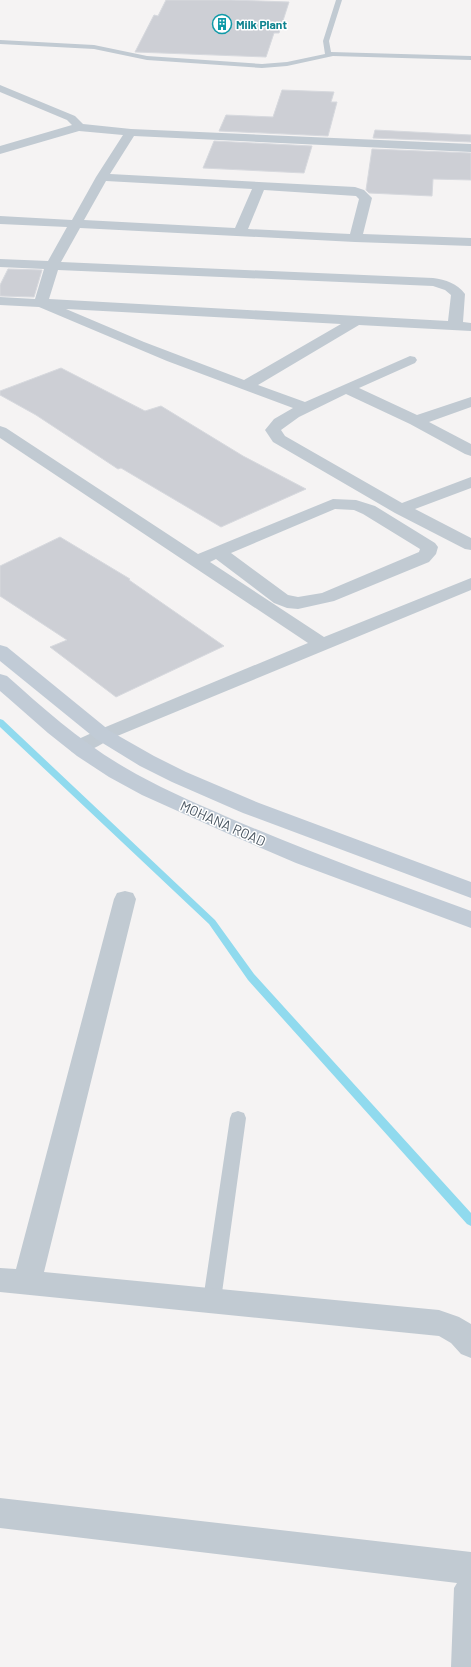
<svg xmlns="http://www.w3.org/2000/svg" width="471" height="1667" font-family="Barlow,sans-serif">
<style>
.lines{fill:none;stroke-linecap:round;stroke-linejoin:round}
.stream{fill:#90daee;fill-rule:evenodd}
.building{fill:#cdcfd5;stroke:#d7d9de}
.lane{fill:#c1cad2;fill-rule:evenodd}
.street{fill:#c1cad2;fill-rule:evenodd}
.secondary{fill:#c1cbd6;fill-rule:evenodd}
.labels{text-anchor:middle;dominant-baseline:central;stroke-width:3;stroke-linejoin:round;paint-order:stroke}
.far-culture-label{font-size:12px;font-weight:bold;fill:#0d838f;stroke:#fff;text-anchor:start}
.street-label{font-size:14px;fill:#4a5661;stroke:#fff}
</style>
<rect width="100%" height="100%" fill="#f5f3f3"/>
<g class="lines">
<path class="stream" d="M0,719l3,1 212,200 39,54 217,239v13l-4,-2 -219,-244 -39,-56 -209,-197z"/>
</g>
<path class="building" d="M166,0h65l58,2 -10,31h-5l-8,24 -131,-5 19,-37 4,1z
M282,90l52,2 -3,10h6l-9,34 -109,-5 7,-16 47,2z
M375,130l96,5v7l-98,-4z
M214,141l98,5 -8,27 -101,-5z
M372,149l99,4v27l-38,-1 -1,17 -63,-3 -3,-3z
M8,269l34,1 -8,27 -34,-1v-11z
M61,368l84,43 16,-5 82,50 63,33 -85,38 -100,-59 -3,1 -82,-54 -36,-20v-4z
M60,537l70,42 -1,1 95,66 -108,51 -66,-50 17,-7 -67,-44v-30z"/>
<g class="lines">
<path class="lane" d="M336,0h6l-13,41 2,11 140,4v4l-138,-4 -46,10 -25,2 -115,-8 -53,-11 -94,-5v-4l94,5 53,11 115,8 25,-2 38,-8 -2,-13z
M238,1111l6,2 2,5 -25,182 -2,6 -7,2 -7,-2 -2,-6 27,-182 2,-5z"/>
<path class="street" d="M0,85l75,31 8,8 48,5 340,15v8l-337,-16 -24,38 245,13 9,3 8,8 -9,36 108,4v8l-116,-4 -275,-14 -19,34 372,16c13,2 24,5 32,16l-2,28 8,1v8l-112,-6 -101,60 47,17 105,-46 5,1 2,3 -2,3 -56,25 58,27 54,-18v10l-42,15 42,22v12l-6,-2 -55,-30 -64,-30 -47,23 -18,13 4,6 117,67 69,-26v11l-56,21 56,29v12l-6,-1 -70,-36 -122,-71 -8,-12 9,-11 19,-11 -126,-47 -128,-54 -39,-2v-8l35,2 9,-30 -44,-2v-8l48,2 19,-34 -67,-3v-8l72,4 24,-43 27,-42 -44,-4 -79,23v-8l72,-21 -5,-5 -67,-28zM106,181l146,8 -17,39 -151,-8zM264,190l92,6 3,3 -9,35 -102,-5zM58,270l375,16 12,4 6,5 -3,26 -399,-22zM66,309l275,15 -97,56 -100,-38z
M0,426l6,2 192,126 135,-55 23,1 19,6 60,37 3,4 -2,7 -7,8 -95,39 -36,8 -11,-1 -13,-5 -58,-44 -6,3 114,75 147,-59v12l-361,149c-12,7 -24,16 -38,13l-3,-5 3,-5 24,-11 212,-88 -308,-205zM335,509l19,1 9,4 57,35 -1,3 -97,41 -24,4 -10,-2 -57,-42z
M125,891l8,2 3,6 -92,373 395,38 20,7 12,7v34l-10,-4 -10,-11 -12,-7 -439,-44v-24l16,1 98,-370 3,-6z
M0,1498l471,54v115h-20l3,-79 3,-5 -457,-55z"/>
<path class="secondary" d="M0,645l7,2 103,84 44,25 32,16 73,31 212,79v16l-228,-85 -71,-31 -32,-16 -44,-27 -96,-78z
M0,674l7,2c37,33 74,66 117,91 32,19 67,34 101,49 81,35 163,65 246,95v17l-175,-65 -65,-28 -89,-40 -33,-18 -32,-21 -29,-23 -41,-36 -7,-6z"/>
</g>
<defs>
<g id="building-ring" transform="scale(1)"><circle r="9.5" fill="#fff" stroke="#0f9aa8" stroke-width="1.5"/><path d="M-4-6H4V6H1V3H-1V6H-4ZM-2.5-4.3h1.7v1.8h-1.7ZM.8-4.3h1.7v1.8H.8ZM-2.5-1h1.7V.8h-1.7ZM.8-1h1.7V.8H.8Z" fill="#0f9aa8"/></g>
</defs>
<g fill-rule="evenodd">
<use href="#building-ring" x="222" y="24"/>
</g>
<g class="labels">
<g class="far-culture-label">
<text x="236" y="24">Milk Plant</text>
</g>
<g class="street-label">
<text transform="translate(223 823) rotate(24)">MOHANA ROAD</text>
</g>
</g>
</svg>
